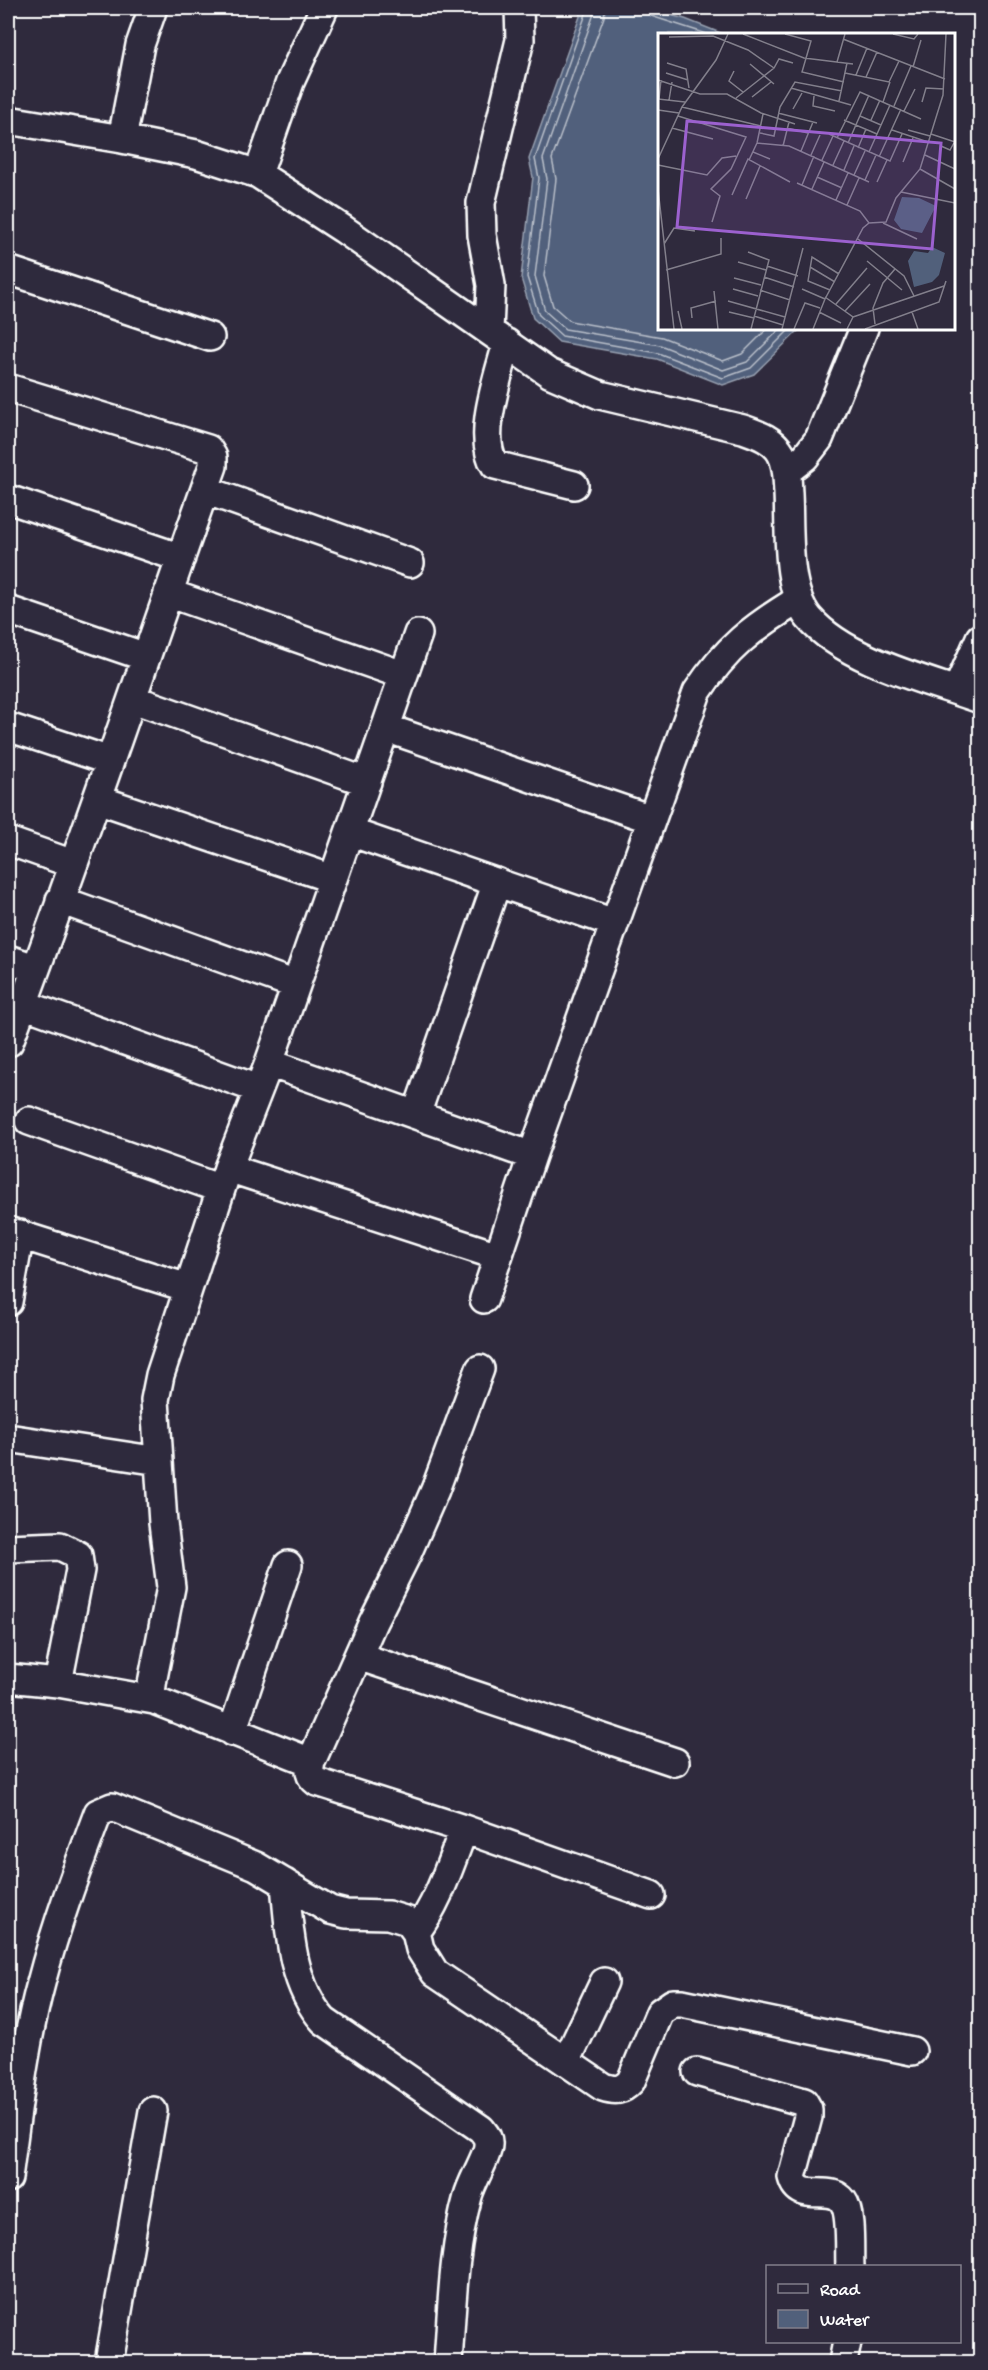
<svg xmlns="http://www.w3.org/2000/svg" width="988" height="2370" font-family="'Gochi Hand',sans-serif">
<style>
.water{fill:#51607b;stroke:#97a0b0;stroke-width:1.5}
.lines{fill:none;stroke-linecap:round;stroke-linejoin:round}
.shore{stroke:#b9bfca;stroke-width:1.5}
.minor-casing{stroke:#fff;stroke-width:32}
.minor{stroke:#2f2a3d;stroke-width:27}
.inset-road{fill:none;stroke:#827f8b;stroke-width:1.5}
.view{fill:#9c61cf;fill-opacity:0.15;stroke:#9c61cf;stroke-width:3}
.inset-edge{fill:none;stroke:#fff;stroke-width:3}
</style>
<rect width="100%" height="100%" fill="#2f2a3d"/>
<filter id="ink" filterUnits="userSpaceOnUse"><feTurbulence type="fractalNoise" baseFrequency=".0167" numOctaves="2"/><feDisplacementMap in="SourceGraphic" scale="12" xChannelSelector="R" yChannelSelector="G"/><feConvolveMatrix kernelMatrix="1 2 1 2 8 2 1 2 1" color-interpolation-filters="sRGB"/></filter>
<g filter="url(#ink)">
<path class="water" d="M583,8h61l41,11 38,15h-63v294l140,1 -46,45 -31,11 -66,-26 -98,-17 -26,-24 -12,-40 12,-101 -4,-18z"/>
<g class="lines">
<path class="shore" d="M588,8l-53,151 4,19 -12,99 12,38 23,21 96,17 65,25 28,-10 40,-40
M596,8l-53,151 4,20 -12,97 10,35 20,18 95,16 63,25 24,-8 34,-34
M605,8l-1,9 -52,142 4,20 -12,97 9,30 17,15 92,16 61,24 19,-7 26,-26
M647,8l4,8 56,18"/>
<g class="minor-casing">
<path id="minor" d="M8,120l114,19 74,15 62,20 85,55 206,144 51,22 143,34c14,5 30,10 38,24 7,12 6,27 7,40 2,36 -3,96 21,125 37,43 118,62 171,81
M122,139l18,-94 13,-37
M258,174l32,-92 34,-74
M8,270l202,67
M489,331l2,-46 -9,-50 -1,-32 39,-163 -1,-32
M507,343c-8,32 -31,94 -12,122l79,20
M8,388l200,61 5,8v9c-68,192 -132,385 -204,576
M787,471l18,-14 14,-18 45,-111
M205,490l205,73
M8,499l173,59
M168,593l235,82
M8,610l138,47
M957,690l23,-52
M133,699l234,83
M8,727l102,34
M386,728l265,91
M97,799l236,80
M350,832l264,91
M8,841l65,23
M60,900l236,85
M8,959l27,9
M23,1004l235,85
M269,1063l263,93
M416,1115l81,-233
M29,1121l192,68
M228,1168l270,88
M8,1231l180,57
M484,1299l48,-143 165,-464c29,-44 56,-65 101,-92
M8,1302l12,-68
M480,1369l-45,121 -28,64 -34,68 -62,140c-2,9 -2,14 6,20l147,47 187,66
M8,1438l151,23
M8,1548l52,-2 18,9 2,15 -22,113
M358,1656l317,106
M8,1678l50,5 96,17
M232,1732l56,-167
M311,1762l-157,-62 -3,-8 2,-14 18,-91 -8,-64 -8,-123 5,-25 68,-207 41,-105 149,-429
M285,1883c4,46 6,102 39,138l157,108c4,5 8,9 7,16 0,10 -17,38 -20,51 -15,54 -16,112 -20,166
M416,1932c23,-30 34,-68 48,-103
M566,2062l38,-80
M697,2072l107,30 4,7v8l-16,60c7,28 38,6 51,24 9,12 6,50 7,65
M8,2178c9,-65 16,-132 33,-195 15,-58 36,-114 57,-170l14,-6 144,59 74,44 16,4 42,1 20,6 8,11 4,17 15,24 168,114c12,4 19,4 28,-6l29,-69 13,-9h9l230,48
M109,2362l44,-251
M843,2362l4,-20"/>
</g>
<use href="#minor" class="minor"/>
</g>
</g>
<g transform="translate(658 33)">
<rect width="297" height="297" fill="#2f2a3d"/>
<path d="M244,164l17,1 17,8 -14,27 -21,-4 -7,-9zM274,214l13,6 -6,22 -7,7 -18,5 -6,-26 6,-10 14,2z" fill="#51607b"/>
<path class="inset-road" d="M85,1l61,24 49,6M127,1l26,7 -9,31 42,10M235,1l21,5 4,-5M11,4l44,-1 35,14 26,18M185,6l102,40M179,29l8,-28M9,30l19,6 3,19M92,31l24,20M255,34l8,-27M76,38l-5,10 14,11M8,40l22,7M187,40l44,9 10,-21M198,42l11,-27M208,44l11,-25M0,47l42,14h27l34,19 34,11M133,55l60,17M156,63l-1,10 22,5M94,64l19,-15M78,65l38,-30 5,-9 14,4M0,66l27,3M1,66l2,-19M11,67l3,-18M181,68l8,-38M225,69l7,-20M264,69l4,-14 18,1M236,73l17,-40M24,74l79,19M135,76l9,-16M0,77l21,3M246,78l11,-22M120,80l39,10M20,83l68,21 -15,32 -20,20 9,7 -8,26M202,83l21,9M186,87l33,14M213,87l9,-20M14,95l41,11M129,95l21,5M234,97l36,12M250,97l22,6M102,100l14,3 6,-29 15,-25 47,9M171,101l61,27 12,-27M273,101l24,8M179,105l23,-46 61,27M99,110l6,-29M190,110l21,-48M125,113l6,-24M283,113l9,4 5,-9M200,115l8,-19M143,118l12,-29M95,119l17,7M211,119l21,-47M153,122l9,-20M267,122l30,14M221,124l22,-48M0,126l24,-52 34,-47 12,-26M91,127l8,-17 32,3 80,36M164,127l11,-24M245,129l10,-24M0,132l49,10 15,-17 14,-2M175,132l11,-24M262,136l35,20M186,137l10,-24M196,142l11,-24M159,144l25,11M207,147l11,-25M219,149l10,-22M139,150l63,28 9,12M144,152l12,-29M0,156l16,140M154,156l12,-27M243,159l54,11M74,162l16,-36 42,23M88,166l14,-33M178,167l12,-27M189,172l12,-27M225,190l34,16M200,206l46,37 10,20M6,211l10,-16 21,3M90,219l21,8 -18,69M209,228l35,29M80,229l28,8M109,233l31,10M152,234l25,15M8,237l55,-16v-16M106,244l30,10M76,245l27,7M75,256l25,7M144,256l23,10M102,257l30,10M172,257l-22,-9 4,-24 27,17M56,258l4,38M167,264l28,20 -6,12M70,268l57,16M178,271l31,-36M20,278l4,18M187,278l25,-27M71,279l25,6M161,279l22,11M254,279l6,17M96,283l29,9M195,284l91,-31M34,285l-1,-10 25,-7M217,291l-2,-16 10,-25 12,-14M124,296l21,-81M136,296l11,-26 15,5M155,296l12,-30 38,-71 6,-5 17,-1 10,-24 24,-29 23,-74 3,-61M207,296l74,-27 7,-21"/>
<path class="view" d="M29,88l254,22 -9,106 -255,-22z"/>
<rect width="297" height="297" class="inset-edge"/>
</g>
<rect width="988" height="2370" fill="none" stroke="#2f2a3d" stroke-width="30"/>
<rect x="15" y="15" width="958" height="2340" fill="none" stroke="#fff" stroke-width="2" filter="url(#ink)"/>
<rect x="766" y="2265" width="195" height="78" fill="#2f2a3d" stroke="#827f8b" stroke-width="1.5"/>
<rect x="778" y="2284" width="30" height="9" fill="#2f2a3d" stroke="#827f8b" stroke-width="1.5"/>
<text x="820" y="2295" font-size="18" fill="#ffffff">Road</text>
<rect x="778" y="2310" width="30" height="18" fill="#51607b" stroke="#827f8b" stroke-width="1.5"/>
<text x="820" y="2325" font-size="18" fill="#ffffff">Water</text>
</svg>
